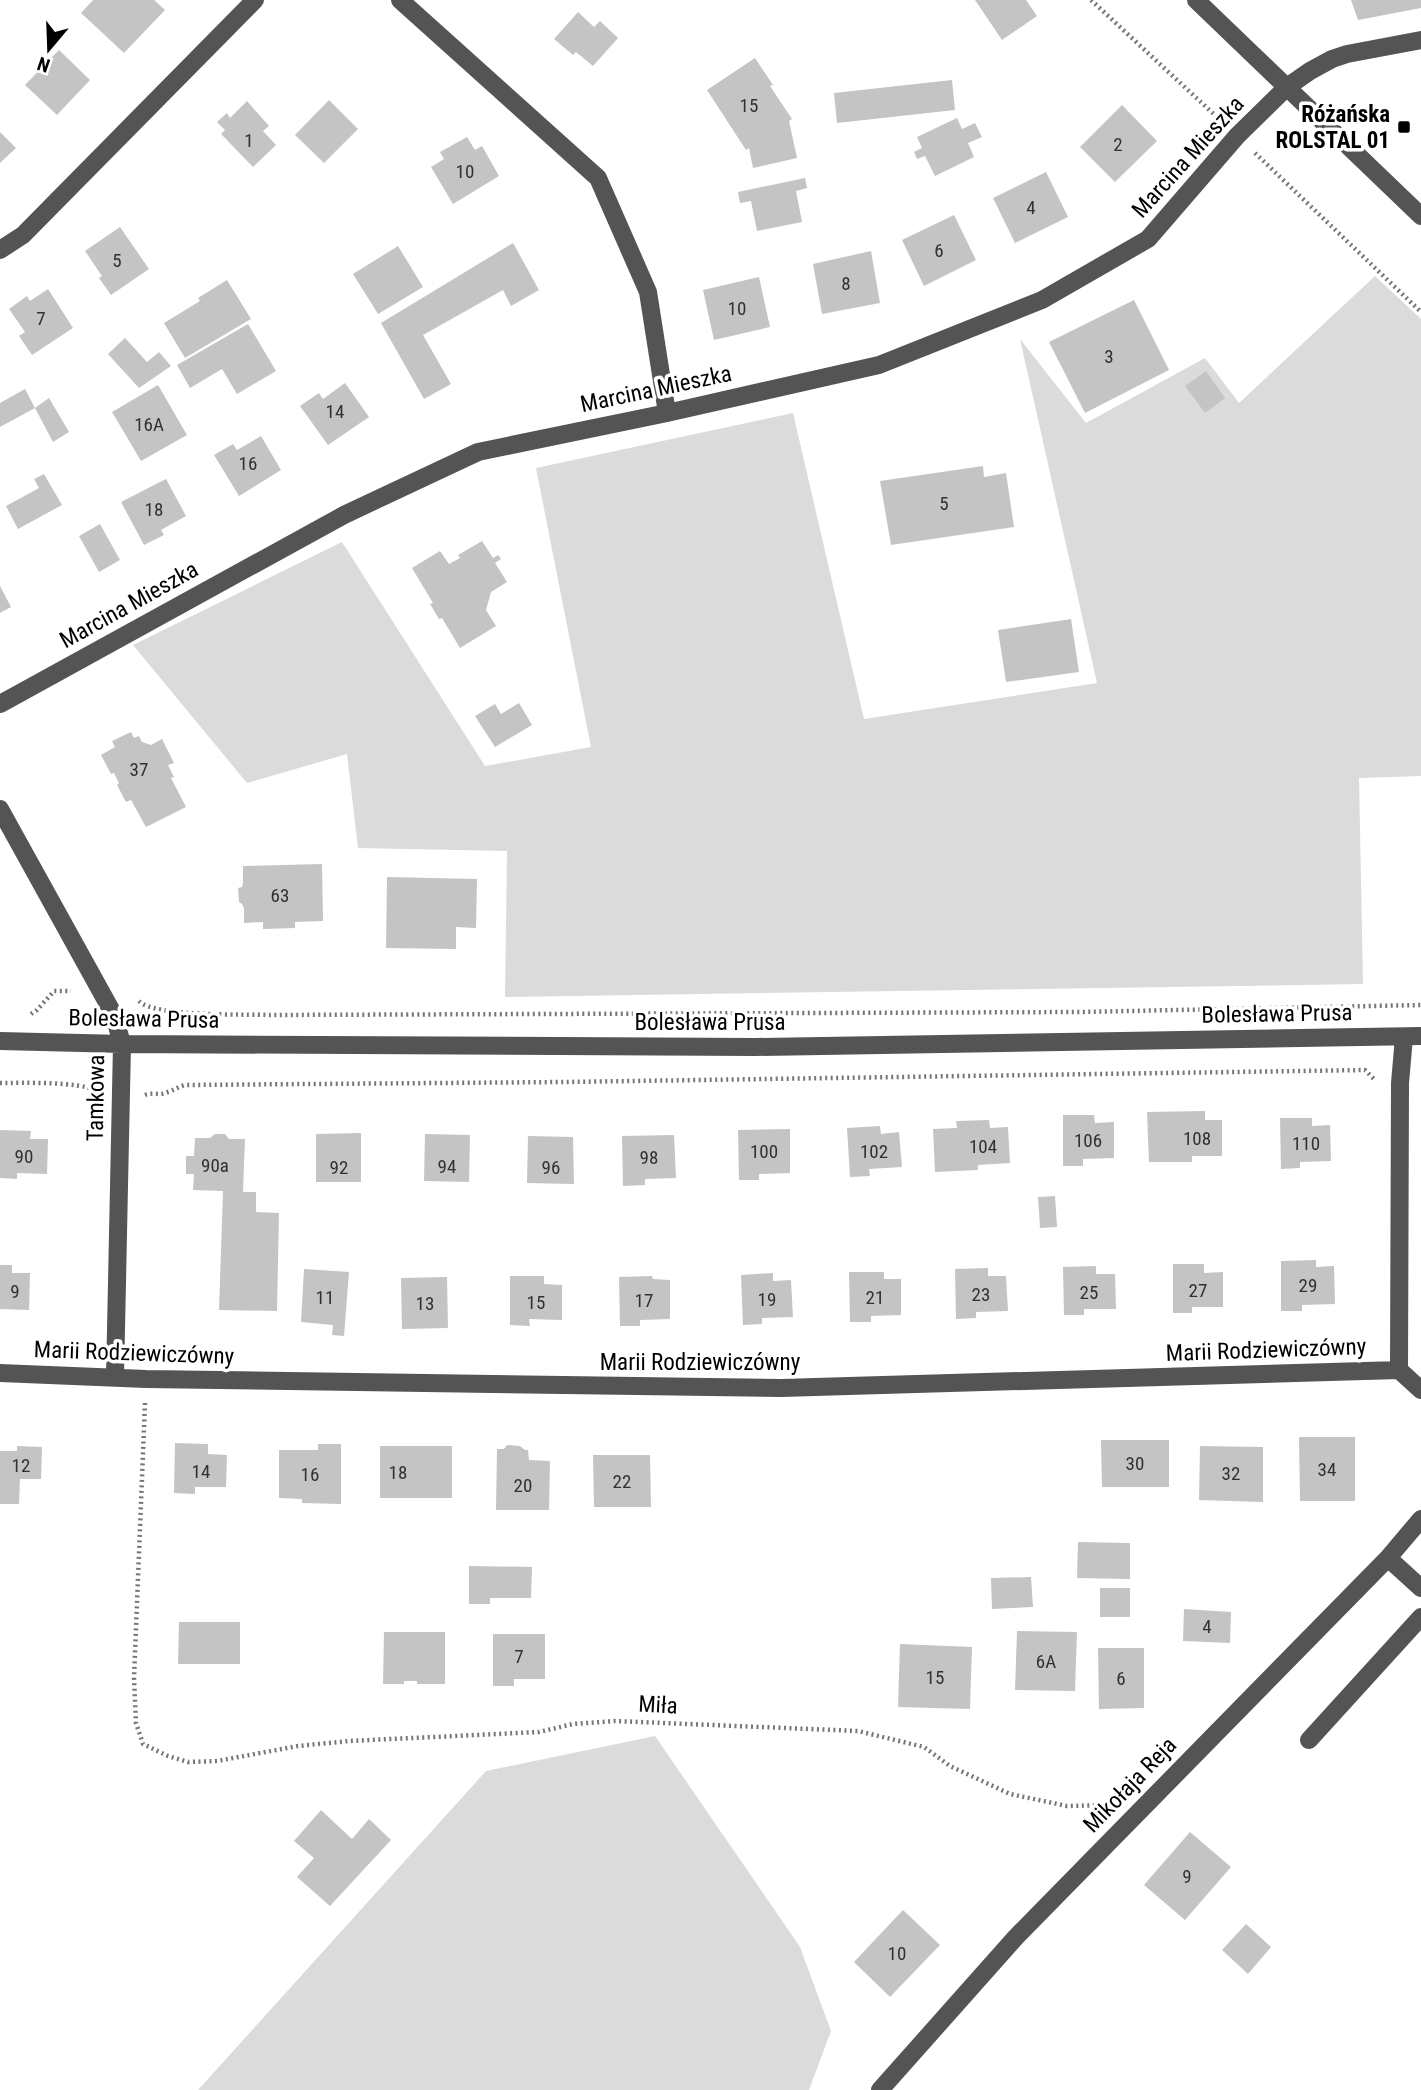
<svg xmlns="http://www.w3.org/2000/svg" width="1421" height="2090" font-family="'Roboto Condensed',sans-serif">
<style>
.green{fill:#dbdbdb}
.building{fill:#c4c4c4}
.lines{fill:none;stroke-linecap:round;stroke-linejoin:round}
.path{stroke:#767676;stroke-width:4.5;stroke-dasharray:2 3.5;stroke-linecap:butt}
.minor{stroke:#545454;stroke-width:18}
.poi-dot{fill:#000;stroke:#fff;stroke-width:2.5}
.labels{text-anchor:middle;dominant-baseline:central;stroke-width:7;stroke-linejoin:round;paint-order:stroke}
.number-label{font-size:19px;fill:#313131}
.poi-label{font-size:23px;font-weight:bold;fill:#000;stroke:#fff;text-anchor:end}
.street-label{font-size:23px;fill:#000;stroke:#fff}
</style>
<rect width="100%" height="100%" fill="#fff"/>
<path class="green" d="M1375,276l46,43v457l-62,2 4,206 -858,13 2,-146 -149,-3 -11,-94 -100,29 -114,-138 209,-103 143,224 106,-19 -55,-279 257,-55 71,306 233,-36 -77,-344 66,84 119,-65 34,45z
M655,1736l145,211 31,84 -22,59h-611l288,-319z"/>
<path class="building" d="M93,0h61l11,10 -41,43 -43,-40z
M975,0h51l11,16 -35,24z
M1351,0h70v8l-63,12z
M578,12l16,15 6,-6 18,17 -25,28 -17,-14 -3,3 -19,-16z
M59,50l31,30 -33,35 -32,-30z
M755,58l18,27 -3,1 22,33 -3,2 8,37 -44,10 -4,-20 -3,2 -39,-60z
M952,80l3,30 -118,13 -3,-30z
M329,100l29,29 -34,34 -29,-28z
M247,101l22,25 -6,5 13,14 -23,22 -32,-33 4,-4 -8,-8 10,-9 3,5z
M1122,105l35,36 -42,41 -35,-35z
M957,118l5,11 13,-6 7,14 -14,6 6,14 -39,19 -10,-20 -8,3 -3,-7 8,-4 -5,-11z
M0,132l16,16 -16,15z
M467,137l8,13 7,-4 17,30 -46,28 -22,-37 13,-8 -4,-7z
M1046,172l22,45 -53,26 -22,-45z
M805,178l2,10 -11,3 6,31 -45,9 -6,-30 -11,2 -2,-11z
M954,215l22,45 -52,26 -22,-46z
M120,227l29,42 -38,26 -12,-17 3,-2 -17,-25z
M513,243l26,47 -28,16 -8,-16 -80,45 28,49 -27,15 -43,-76z
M398,246l25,41 -45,27 -25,-40z
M871,251l9,52 -58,11 -9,-50z
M759,277l11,50 -56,13 -11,-50z
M227,280l24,39 -66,39 -21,-35 36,-22 -2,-3z
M48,289l25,39 -41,27 -13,-19 6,-4 -16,-23 18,-13 3,5z
M1134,300l35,70 -84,43 -36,-71z
M248,324l28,47 -39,23 -15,-25 -32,19 -13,-23z
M125,338l22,24 12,-10 12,14 -32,22 -31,-34z
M1206,371l19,27 -20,15 -20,-27z
M345,383l24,34 -41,28 -28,-39 19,-13 4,6z
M158,385l29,50 -46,26 -29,-49z
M25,389l10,19 -35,19v-24z
M49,398l20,34 -16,10 -18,-34z
M261,436l20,34 -42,26 -25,-41 19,-11 4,6z
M983,466l1,11 22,-4 8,54 -123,18 -11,-64z
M44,474l18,31 -44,24 -12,-23 33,-18 -5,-9z
M166,479l20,37 -25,14 3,5 -20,10 -23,-43z
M100,524l20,36 -21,12 -20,-36z
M482,541l11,17 5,-3 3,4 -6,4 12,19 -16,10 -5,18 10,16 -36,22 -18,-30 -3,1 -9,-15 3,-1 -21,-35 28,-17 9,13 11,-6 -2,-3z
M0,586l11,21 -11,6z
M1071,619l8,53 -73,10 -8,-52z
M519,703l13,22 -37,22 -20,-31 20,-12 6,10z
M131,732l3,6 5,-2 3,6 9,3 11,-6 12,24 -6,2 6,12 -3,1 15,29 -40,20 -15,-27 -5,2 -9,-17 2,-2 -5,-10 -3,1 -10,-19 14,-8 -3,-6z
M322,864l1,57 -28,1v6l-32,1v-7l-19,1v-15l-2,-4 -3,-2 -1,-14 4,-1 1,-4v-17z
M387,877l90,2 -1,49 -20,-1v22l-70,-1z
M1205,1111v9h17v36h-30v6h-43l-2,-50z
M1063,1115h31l1,8 19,-1v36l-31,1v7h-20z
M1280,1118h32v8l18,-1 1,36 -31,1v6l-19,1z
M989,1120l1,8 18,-1 2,36 -32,2v5l-43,2 -2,-43 24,-1 -1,-7z
M880,1126l1,8 18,-2 3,35 -33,2 1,7 -20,1 -3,-49z
M790,1129v44l-31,1v6h-20l-1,-50z
M0,1130l31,1 -1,8h18l-1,35 -30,-1v6l-17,-1z
M361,1133v49h-45v-48z
M215,1134h10l4,5h16l-2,53h13v20l23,1 -2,98 -58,-1 4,-119 -30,-1 1,-16h-8v-18h8l1,-18h15z
M425,1134l45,1 -1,47 -45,-1z
M674,1135l2,43 -31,1v6l-22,1 -1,-50z
M528,1136l45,1 1,47 -47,-1z
M1055,1196l2,31 -17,1 -2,-31z
M1316,1260v7l18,-1 1,38 -33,1v6h-21v-50z
M1173,1264h31v9l19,-1v35h-31v6h-19z
M0,1265h12v8h18l-1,37 -29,-1z
M1096,1266v8h19l1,35h-32v6h-20l-1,-48z
M988,1268v8h18l2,35 -32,1v6l-20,1 -1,-50z
M304,1269l45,3 -5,64 -12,-1 1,-10 -32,-3z
M849,1272h35v7h17v36l-30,1v6h-21z
M773,1273v8l18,-1 2,37 -31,1v6l-19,1 -2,-50z
M510,1276h34v8l18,1v35l-33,-1 1,7 -20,-1z
M652,1276l1,3 17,1v39l-30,1v6h-20l-1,-49z
M447,1277l1,51 -46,1 -1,-51z
M1299,1437h56v64h-55z
M1101,1440h68v47h-67z
M175,1443l33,1v10l19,1 -1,32h-31v7l-21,-1z
M318,1444h23v60l-39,-1v-4l-23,-1v-48h39z
M507,1445l13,1 5,4h3l1,10 21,1 -1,49h-53l1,-61h7z
M17,1446l25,1 -1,32h-21l-1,25h-19v-53h17z
M380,1446h72v52h-72z
M1200,1446l63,1v55l-64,-2z
M593,1455h57l1,52h-57z
M1078,1542l52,1v36l-53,-1z
M469,1566l63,1 -1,31h-41v6h-21z
M1031,1577l2,30 -41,2 -1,-31z
M1100,1588h30v29h-30z
M1184,1609l47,3 -1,31 -47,-2z
M179,1622h61v42h-62z
M1017,1631l60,1 -2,59 -60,-1z
M384,1632h61v52h-28v-3h-13v3h-21z
M493,1634h52v45h-31v7h-21z
M900,1644l72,3 -2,62 -72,-2z
M1098,1648h46v60l-45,1z
M321,1810l31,29 17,-20 22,21 -61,66 -33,-29 17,-19 -20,-17z
M1190,1832l41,35 -46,53 -41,-35z
M903,1910l37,35 -50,52 -36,-35z
M1246,1924l25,23 -23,27 -26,-24z"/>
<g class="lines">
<path class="path" d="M1091,0l127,118
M1255,153l166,159
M139,1001c14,16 106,13 131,14l810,-3 341,-7
M31,1014l6,-4 17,-19h17
M0,1083c21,0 81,-2 96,8
M145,1095c8,-3 16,1 23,-3 6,-2 10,-5 17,-7l380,-3 800,-12 10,10
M145,1403l-11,275 2,45 7,21 25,12 20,6 29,-1 81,-15 51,-5 190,-9 34,-8 42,-3 243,10 66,16 26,19 60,28 57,12 42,-1"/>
<path class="minor" d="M400,0l198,178 50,114 19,121
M1196,0l225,216
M0,250l23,-15 232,-235
M0,704l344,-189 134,-63 189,-39 212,-48 163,-65 106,-61 89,-103 50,-49 23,-16 22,-12 15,-5 74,-14
M0,809l114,206 8,29 -7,333
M1404,1037l-4,46 -1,287 22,20
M0,1041l122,3 634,3 665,-11
M0,1373l146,6 635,9 618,-18
M1388,1558l33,30
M1309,1740l112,-123
M880,2090l136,-153 372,-379 33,-39"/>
</g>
<rect class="poi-dot" x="1397" y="120" width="14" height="14" rx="3.5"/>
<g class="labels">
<g class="number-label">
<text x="749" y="105">15</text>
<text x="249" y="140">1</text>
<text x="1118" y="144">2</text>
<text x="465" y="171">10</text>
<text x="1031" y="207">4</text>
<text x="939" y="250">6</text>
<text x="117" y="260">5</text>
<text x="846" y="283">8</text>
<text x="737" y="308">10</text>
<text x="41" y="318">7</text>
<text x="1109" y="356">3</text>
<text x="335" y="411">14</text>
<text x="149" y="424">16A</text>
<text x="248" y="463">16</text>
<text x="944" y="503">5</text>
<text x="154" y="509">18</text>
<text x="139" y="769">37</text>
<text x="280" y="895">63</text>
<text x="1197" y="1138">108</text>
<text x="1088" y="1140">106</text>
<text x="1306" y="1143">110</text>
<text x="983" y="1146">104</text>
<text x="764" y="1151">100</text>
<text x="874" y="1151">102</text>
<text x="24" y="1156">90</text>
<text x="649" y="1157">98</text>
<text x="215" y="1165">90a</text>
<text x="447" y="1166">94</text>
<text x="339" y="1167">92</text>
<text x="551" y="1167">96</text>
<text x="1308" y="1285">29</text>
<text x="1198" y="1290">27</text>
<text x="15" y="1291">9</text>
<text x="1089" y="1292">25</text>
<text x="981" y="1294">23</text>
<text x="325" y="1297">11</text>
<text x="875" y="1297">21</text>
<text x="767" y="1299">19</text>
<text x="644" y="1300">17</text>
<text x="536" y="1302">15</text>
<text x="425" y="1303">13</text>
<text x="1135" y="1463">30</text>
<text x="21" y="1465">12</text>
<text x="1327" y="1469">34</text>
<text x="201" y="1471">14</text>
<text x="398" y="1472">18</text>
<text x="1231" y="1473">32</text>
<text x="310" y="1474">16</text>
<text x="622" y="1481">22</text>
<text x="523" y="1485">20</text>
<text x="1207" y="1626">4</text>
<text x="519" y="1656">7</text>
<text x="1046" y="1661">6A</text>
<text x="935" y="1677">15</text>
<text x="1121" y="1678">6</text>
<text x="1187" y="1876">9</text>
<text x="897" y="1953">10</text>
</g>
<g class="poi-label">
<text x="1390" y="114">Różańska<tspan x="1390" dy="26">ROLSTAL 01</tspan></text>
</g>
<g class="street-label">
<text transform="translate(1188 157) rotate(-48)">Marcina Mieszka</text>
<text transform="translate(656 389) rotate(-12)">Marcina Mieszka</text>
<text transform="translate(129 605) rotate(-29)">Marcina Mieszka</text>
<text transform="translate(1277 1014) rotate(-1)">Bolesława Prusa</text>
<text transform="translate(144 1019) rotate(1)">Bolesława Prusa</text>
<text x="710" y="1022">Bolesława Prusa</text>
<text transform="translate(96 1098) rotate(-89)">Tamkowa</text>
<text transform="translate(1266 1350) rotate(-2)">Marii Rodziewiczówny</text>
<text transform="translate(134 1353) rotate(2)">Marii Rodziewiczówny</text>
<text x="700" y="1362">Marii Rodziewiczówny</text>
<text transform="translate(658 1705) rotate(3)">Miła</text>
<text transform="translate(1130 1785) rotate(-46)">Mikołaja Reja</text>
</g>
</g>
<g transform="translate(49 49) rotate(199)" stroke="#ffffff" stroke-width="5" paint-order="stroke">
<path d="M0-5L12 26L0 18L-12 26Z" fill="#000000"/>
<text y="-10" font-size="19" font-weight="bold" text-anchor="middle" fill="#000000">N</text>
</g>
</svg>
